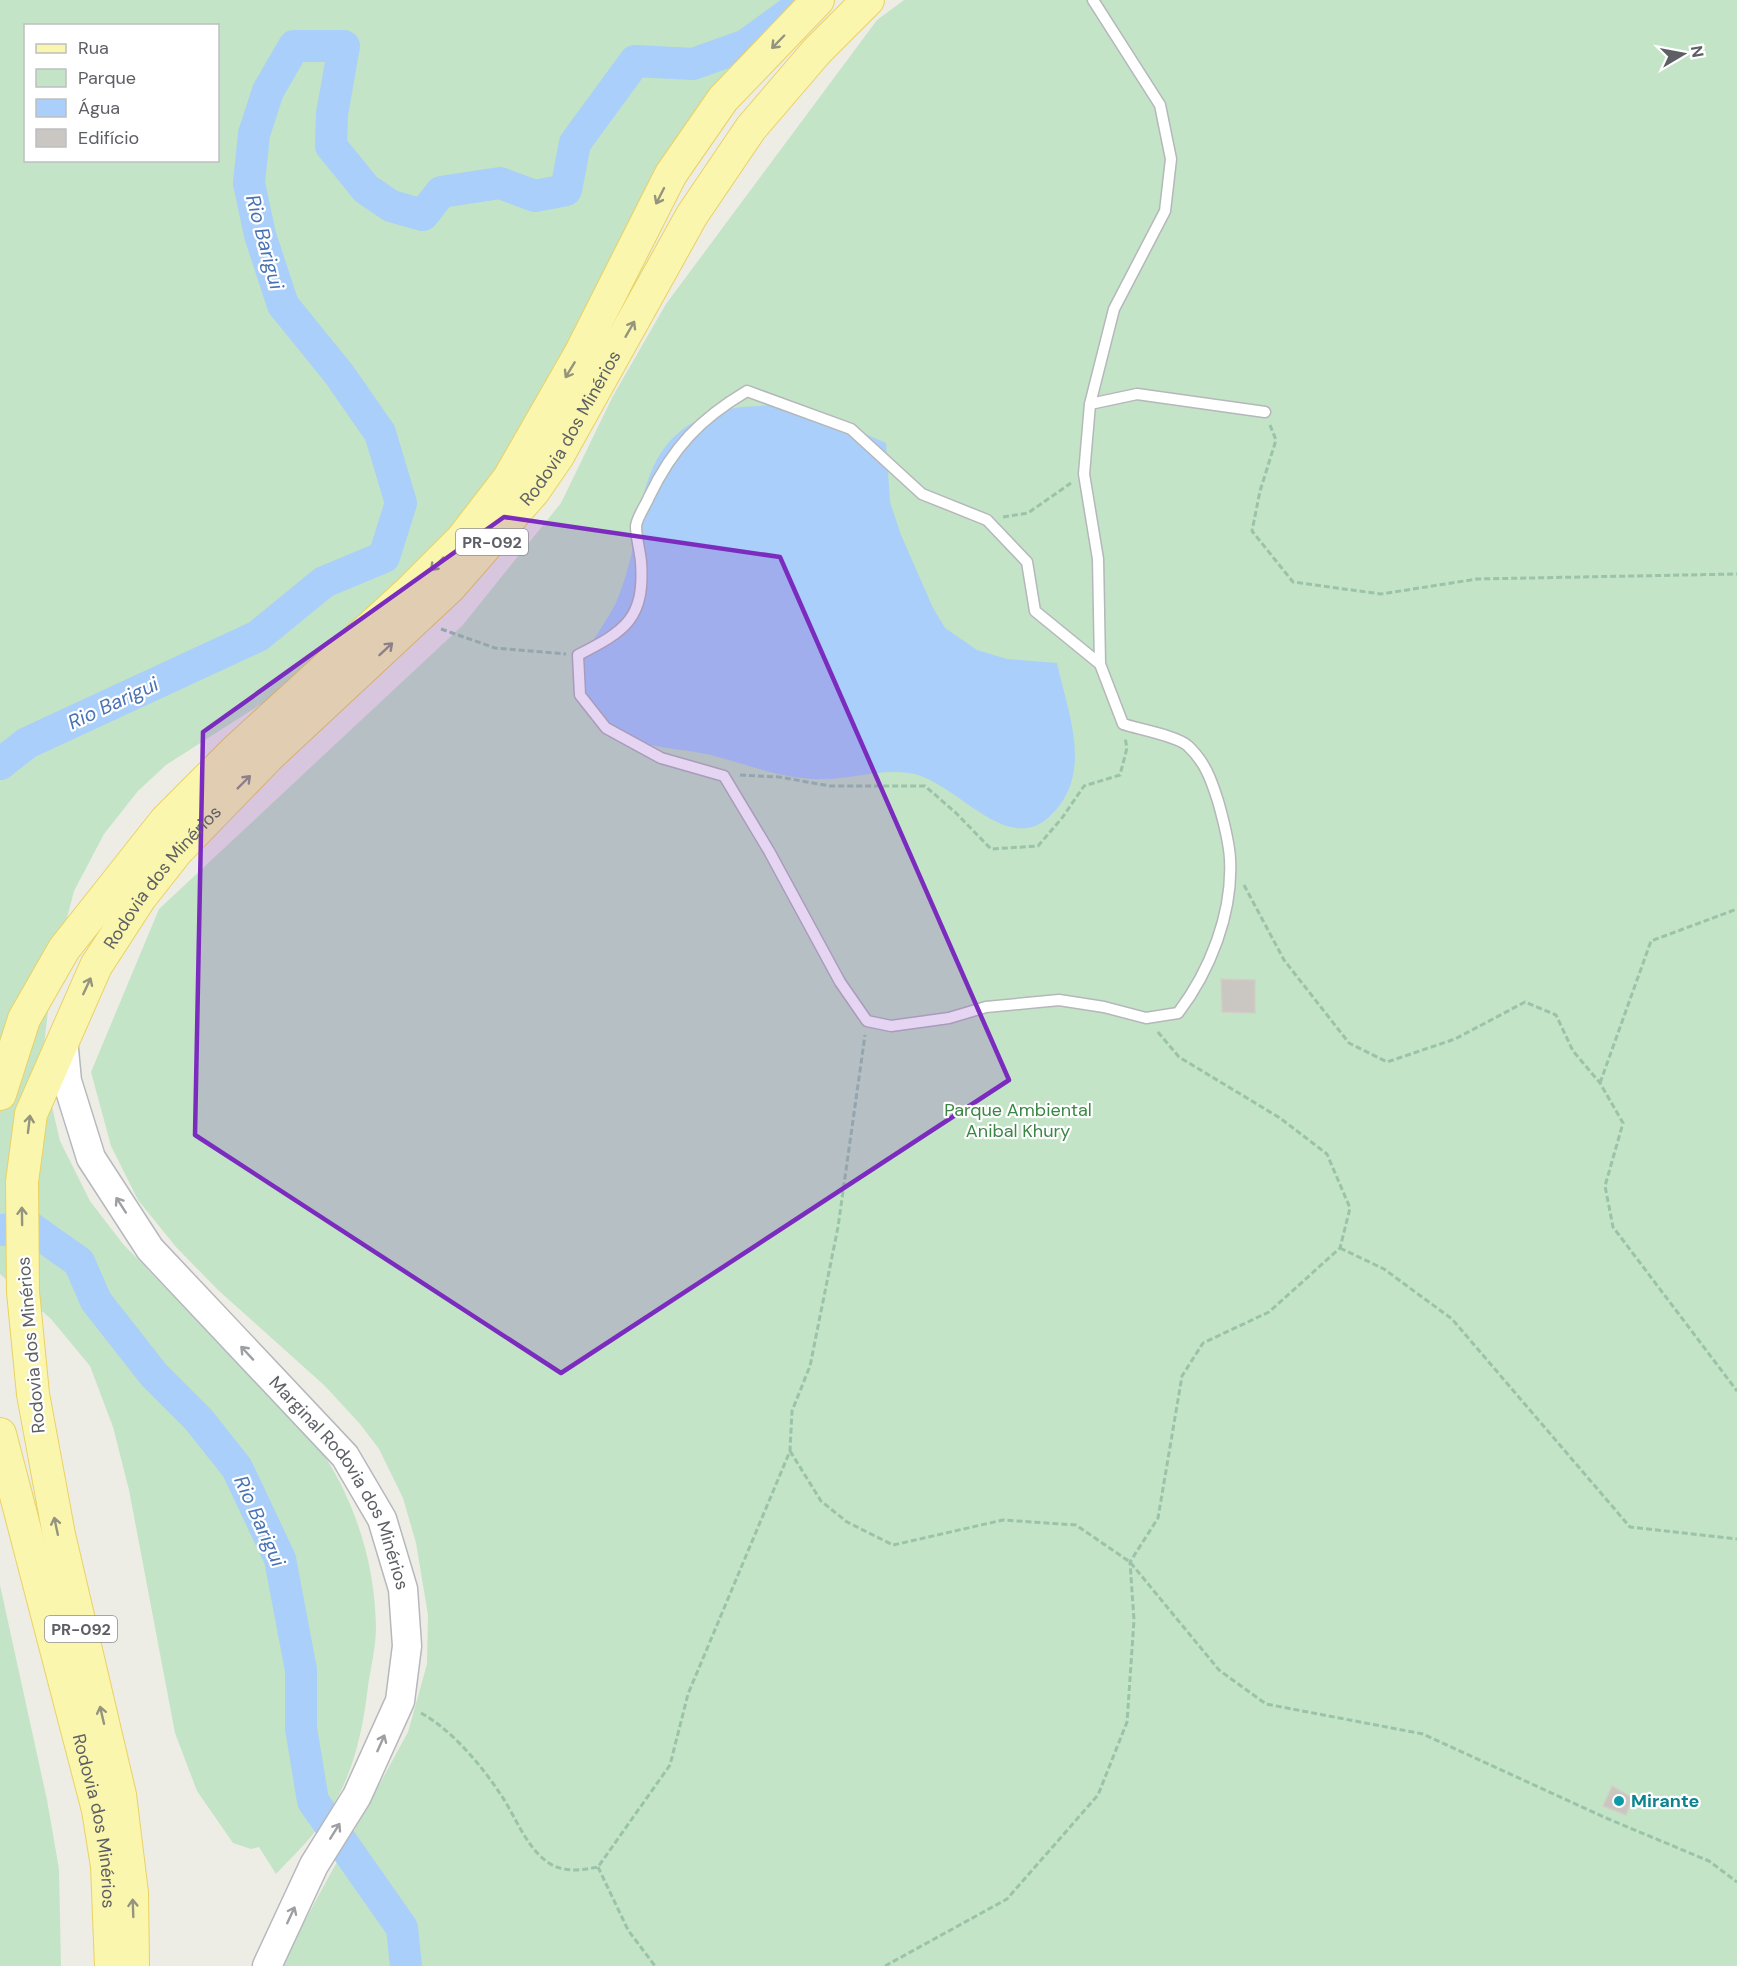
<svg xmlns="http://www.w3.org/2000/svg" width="1737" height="1966" font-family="'DM Sans',sans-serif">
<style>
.green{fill:#c3e4c6;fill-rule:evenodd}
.water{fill:#a9cffa}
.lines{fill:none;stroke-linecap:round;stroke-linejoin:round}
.river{stroke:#a9cffa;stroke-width:32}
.building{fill:#cac7c2;stroke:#d3cfc4;stroke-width:1.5}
.lane-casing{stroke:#b5b7bb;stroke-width:13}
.secondary-casing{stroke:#b6b8be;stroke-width:31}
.primary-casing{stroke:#ead163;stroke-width:34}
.path{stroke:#9bc3aa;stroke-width:3;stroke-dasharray:6 3;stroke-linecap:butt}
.lane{stroke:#fff;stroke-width:10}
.secondary{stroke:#fff;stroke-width:28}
.primary{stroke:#fbf6ae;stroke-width:32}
.oneway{stroke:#94947f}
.oneway2{stroke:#9e9fa3}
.marked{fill:#7b2cbf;fill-opacity:0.2;stroke:#7b2cbf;stroke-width:4.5;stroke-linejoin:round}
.culture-dot{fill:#0f9aa8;stroke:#fff;stroke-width:2}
.labels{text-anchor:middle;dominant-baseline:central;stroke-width:4.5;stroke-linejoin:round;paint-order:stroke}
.shield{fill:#fff;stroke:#8e8f93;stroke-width:1.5}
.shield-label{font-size:16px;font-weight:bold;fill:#5d5f65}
.street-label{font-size:18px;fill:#5d5f65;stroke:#fff}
.park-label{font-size:18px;fill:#3b8545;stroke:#fff}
.culture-label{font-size:18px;font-weight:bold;fill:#0d838f;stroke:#fff;text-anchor:start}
.water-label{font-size:20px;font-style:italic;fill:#4973b4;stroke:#fff}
</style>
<rect width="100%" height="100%" fill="#eeede5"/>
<path class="green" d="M0,0h805l-70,79 -210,350 -102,149 -112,94 -145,93 -28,26 -34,43 -30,57 -22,84 -8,71 1,30 15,65 30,60 33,43 193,199c38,54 59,118 60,184 0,19 -5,40 -8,59 -5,44 -14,87 -39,126 -14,23 -34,42 -53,62l-17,-27 -8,2 -18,-6 -36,-52 -22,-58 -46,-243 -16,-63 -23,-61 -39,-47 -51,-45zM26,26h192v134h-192z
M904,0h833v1966h-1457l128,-234 19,-68 1,-49 -12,-72 -13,-45 -24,-49 -19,-25 -35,-38 -107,-96 -42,-43 -38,-47 -27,-54 -20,-74 68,-163 303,-283 99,-123 52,-107 53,-92 211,-284z
M0,1585l47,215 12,69 2,97h-61z"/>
<path class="water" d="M769,405l46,7 71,31 4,59 11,33 32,73 12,20 32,22 30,9 50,4c11,51 38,112 -8,154 -44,40 -94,-38 -140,-44 -29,-4 -57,6 -85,6 -40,1 -74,-14 -113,-24 -30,-7 -66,-6 -93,-22 -16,-9 -27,-21 -35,-38 -14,-33 24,-69 35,-97 9,-23 15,-47 19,-72 10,-58 26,-101 89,-116 14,-4 29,-3 43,-5z"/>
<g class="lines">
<path class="river" d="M0,764l27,-21 231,-107 66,-54 60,-25 17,-54 -21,-70 -41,-59 -56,-69 -23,-70 -11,-52 5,-49 14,-43 26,-45h50l-12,68 -1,32 35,43 25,17 32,9 18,-23 59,-9 35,13 31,-6 9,-47 60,-82 58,3 53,-19 55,-40
M0,1230l31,-2 48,34 17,39 58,74 45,45 38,48 43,91 21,111v58l12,73 89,127 4,38"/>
</g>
<path class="building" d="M1221,979l34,1v33l-33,-1z
M1612,1786l21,12 -7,17 -23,-9z"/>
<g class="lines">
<g class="lane-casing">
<path id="lane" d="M1093,0l67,105 11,54 -6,52 -51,98 -24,95 -6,70 14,85 2,105 23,60c15,5 55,12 65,22 17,16 23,33 30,55 5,18 11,39 12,58 3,54 -20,112 -52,154l-32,5 -42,-11 -45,-7 -73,7 -37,11 -58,8 -24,-5 -27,-39 -71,-131 -45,-75 -63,-18 -55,-30 -26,-33 -2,-40c47,-24 67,-36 63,-93 -1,-11 -5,-25 -5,-36 1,-9 10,-21 13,-29 24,-50 51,-78 98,-106l104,38 71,65 65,26 40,42 8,49 65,53
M1090,404l47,-10 128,18"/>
</g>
<g class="secondary-casing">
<g id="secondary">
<path id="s1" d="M63,1039l4,42 24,77 59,91 195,207 37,63 21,70 4,57 -7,55 -43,95 -43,69 -47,101"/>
</g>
</g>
<g class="primary-casing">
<g id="primary">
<path d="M0,1094l24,-75 40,-70 102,-129 70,-70 174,-159 52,-52 47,-61 71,-124 91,-180 52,-75 95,-99"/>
<path id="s2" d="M0,1434l98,376 9,56 4,100"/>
<path id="s3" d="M133,1966l-1,-73 -12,-98 -61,-260 -26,-141 -10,-102 -1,-110 9,-68 65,-148 44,-68 37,-47 92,-95 181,-169 84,-96 24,-35 134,-241 59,-87 66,-77 51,-51"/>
</g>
</g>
<path class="path" d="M1270,425l6,15 -16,51 -8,40 41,51 88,12 96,-15 260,-5
M1003,517l25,-4 43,-30
M441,629l54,19 71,6
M740,775l39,2 51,9h95l31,27 35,36 47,-3 24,-28 22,-32 36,-11 7,-27 -2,-10
M1244,885l40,75 65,83 38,19 68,-23 70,-37 31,13 17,36 27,32 23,40 -18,63 8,41 124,164
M1600,1083l51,-142 86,-32
M1340,1248l44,21 68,50 178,208 107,12
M790,1451l31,50 26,21 46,23 110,-25 73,5 54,37 89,108 47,34 157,30 183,84 103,43 28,21
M421,1713c31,17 61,53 80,82 15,22 25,53 48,68 15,10 33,7 49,4l72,-102 18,-71 102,-243 2,-40 18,-45 28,-139 27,-192
M598,1867l30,63 27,36
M885,1966l122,-67 91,-104 29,-73 7,-102 -4,-58 28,-44 24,-142 21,-33 66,-31 71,-64 10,-40 -23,-54 -47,-36 -101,-61 -22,-26"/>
<use href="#lane" class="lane"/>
<use href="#secondary" class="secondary"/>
<use href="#primary" class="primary"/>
</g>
<defs><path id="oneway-shaft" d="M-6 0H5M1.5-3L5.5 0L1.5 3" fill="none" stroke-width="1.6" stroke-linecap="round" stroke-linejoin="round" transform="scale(1.5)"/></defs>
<g class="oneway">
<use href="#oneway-shaft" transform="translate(778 42) rotate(134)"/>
<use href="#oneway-shaft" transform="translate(660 196) rotate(117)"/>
<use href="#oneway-shaft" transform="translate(630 329) rotate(-60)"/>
<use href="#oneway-shaft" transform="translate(570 370) rotate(121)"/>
<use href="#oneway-shaft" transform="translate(437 564) rotate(135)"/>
<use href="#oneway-shaft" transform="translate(386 649) rotate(-43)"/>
<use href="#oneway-shaft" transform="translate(244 782) rotate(-45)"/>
<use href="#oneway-shaft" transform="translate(87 986) rotate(-65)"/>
<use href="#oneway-shaft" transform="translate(29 1124) rotate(-83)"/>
<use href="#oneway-shaft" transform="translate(22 1216) rotate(-91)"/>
<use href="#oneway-shaft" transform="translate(56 1526) rotate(-102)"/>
<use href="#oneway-shaft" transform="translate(102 1715) rotate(-103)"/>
<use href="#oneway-shaft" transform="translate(133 1908) rotate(-92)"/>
</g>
<g class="oneway2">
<use href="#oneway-shaft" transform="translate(121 1205) rotate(-123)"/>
<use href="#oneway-shaft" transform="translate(247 1353) rotate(-133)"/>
<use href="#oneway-shaft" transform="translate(381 1743) rotate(-66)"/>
<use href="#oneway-shaft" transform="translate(335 1831) rotate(-58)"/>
<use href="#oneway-shaft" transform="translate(291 1915) rotate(-65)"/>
</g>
<path class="marked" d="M504,517l276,40 229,523 -448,293 -366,-238 8,-403z"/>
<circle class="culture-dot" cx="1619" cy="1801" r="6"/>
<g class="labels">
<g class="shield">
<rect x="456" y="529" width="72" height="26" rx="4.5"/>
<rect x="45" y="1616" width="72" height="26" rx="4.5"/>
</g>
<g class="shield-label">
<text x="492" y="542">PR-092</text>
<text x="81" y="1629">PR-092</text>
</g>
<g class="street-label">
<text stroke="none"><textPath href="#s3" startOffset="1746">Rodovia dos Minérios</textPath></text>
<text stroke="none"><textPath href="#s3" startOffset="1136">Rodovia dos Minérios</textPath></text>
<text transform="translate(31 1345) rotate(-95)">Rodovia dos Minérios</text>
<text stroke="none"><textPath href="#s1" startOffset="536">Marginal Rodovia dos Minérios</textPath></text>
<text stroke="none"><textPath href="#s2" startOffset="399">Rodovia dos Minérios</textPath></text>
</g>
<g class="park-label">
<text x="1018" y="1110">Parque Ambiental<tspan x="1018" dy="21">Anibal Khury</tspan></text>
</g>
<g class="culture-label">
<text x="1631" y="1801">Mirante</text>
</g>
<g class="water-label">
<text transform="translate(265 242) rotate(75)">Rio Barigui</text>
<text transform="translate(113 703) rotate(-25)">Rio Barigui</text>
<text transform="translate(260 1521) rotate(66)">Rio Barigui</text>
</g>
</g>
<rect x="24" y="24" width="195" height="138" fill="#ffffff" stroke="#bebfc1" stroke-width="1.5"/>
<rect x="36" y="44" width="30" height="9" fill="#fbf6ae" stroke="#bebfc1" stroke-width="1.5"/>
<text x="78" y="54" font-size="18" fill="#5d5f65">Rua</text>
<rect x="36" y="69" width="30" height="18" fill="#c3e4c6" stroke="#bebfc1" stroke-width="1.5"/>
<text x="78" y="84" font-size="18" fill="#5d5f65">Parque</text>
<rect x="36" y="99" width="30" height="18" fill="#a9cffa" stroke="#bebfc1" stroke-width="1.5"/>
<text x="78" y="114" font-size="18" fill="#5d5f65">Água</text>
<rect x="36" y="129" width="30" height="18" fill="#cac7c2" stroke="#bebfc1" stroke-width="1.5"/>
<text x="78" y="144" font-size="18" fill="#5d5f65">Edifício</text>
<g transform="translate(1683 54) rotate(80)" stroke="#ffffff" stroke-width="4.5" paint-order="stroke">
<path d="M0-4.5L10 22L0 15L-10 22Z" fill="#5d5f65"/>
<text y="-9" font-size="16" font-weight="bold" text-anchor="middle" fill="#5d5f65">N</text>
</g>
</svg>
